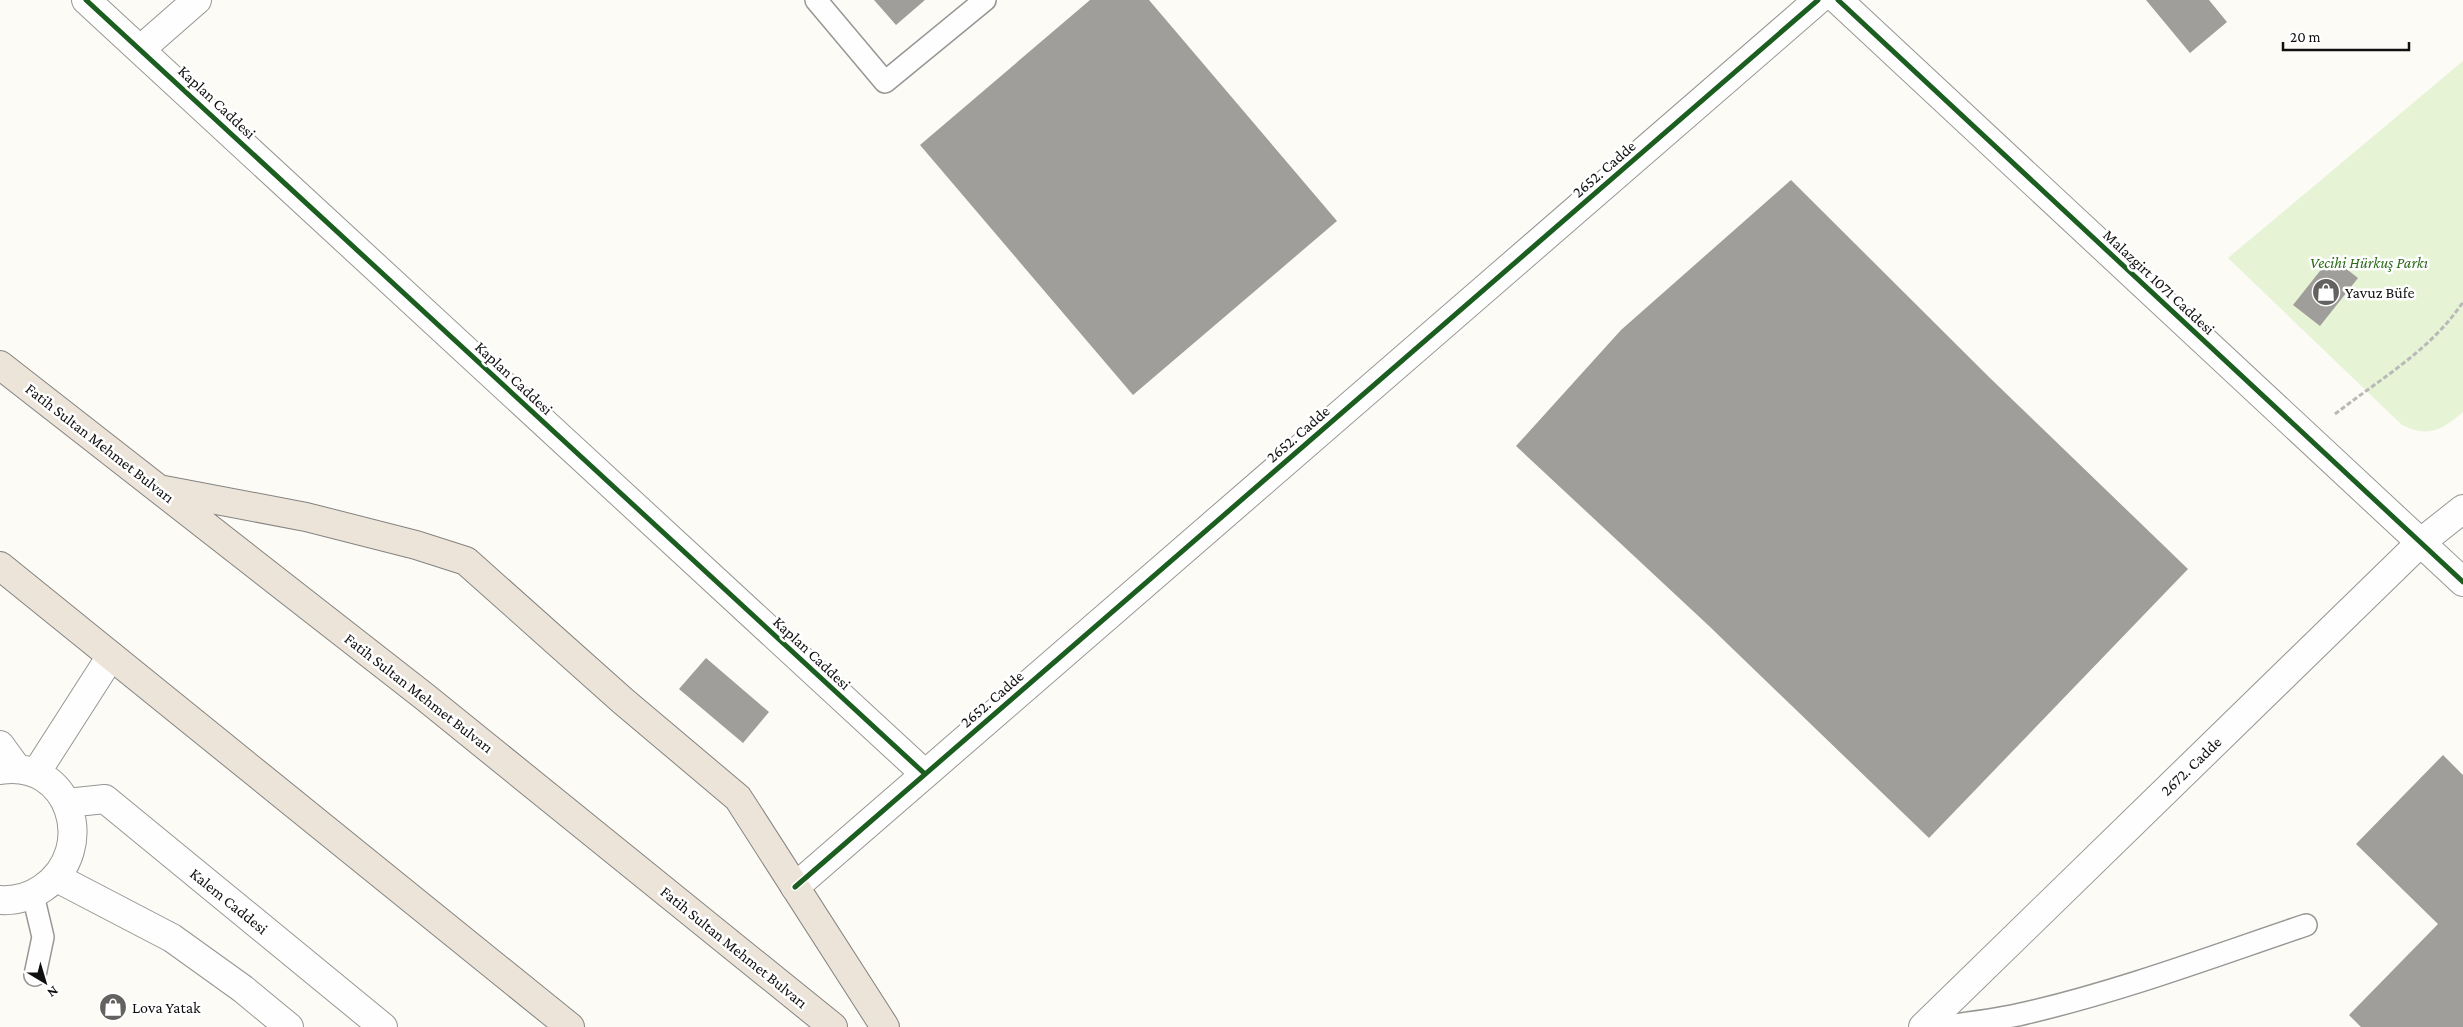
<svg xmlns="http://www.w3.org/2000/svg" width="2463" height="1027" font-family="'Crimson Pro',serif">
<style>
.green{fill:#e6f3d5}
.building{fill:#a09e9b}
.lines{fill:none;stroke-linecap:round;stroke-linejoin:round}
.service-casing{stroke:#969694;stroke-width:24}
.minor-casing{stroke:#969694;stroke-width:30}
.tertiary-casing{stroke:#969694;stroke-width:30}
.trunk-casing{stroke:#848381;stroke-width:30}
.path{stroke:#b9b9b8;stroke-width:3;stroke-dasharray:5 2.5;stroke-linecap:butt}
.service{stroke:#fffefe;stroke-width:21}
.minor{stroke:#fffefe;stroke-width:28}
.tertiary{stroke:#fffefe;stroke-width:28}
.trunk{stroke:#ece4d8;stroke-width:28}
.cycleway-casing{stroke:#fff;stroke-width:8}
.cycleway{stroke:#1b5e20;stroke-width:5}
.labels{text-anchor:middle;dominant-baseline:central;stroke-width:5;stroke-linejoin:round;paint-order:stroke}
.street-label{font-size:16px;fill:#101010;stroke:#fff}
.park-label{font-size:16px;font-style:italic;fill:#2d6d1c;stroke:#fff}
.poi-label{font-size:16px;fill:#101010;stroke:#fff;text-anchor:start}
</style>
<rect width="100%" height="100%" fill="#fcfbf6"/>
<path class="green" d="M2463,61v351c-21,18 -35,26 -61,13l-174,-167z"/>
<path class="building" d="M874,0h51l-29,25z
M1090,0h59l188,221 -204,174 -213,-250z
M2146,0h63l18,22 -37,31z
M1791,180l199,198 198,191 -259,269 -221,-213 -192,-179 105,-116z
M2331,257l27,21 -38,48 -27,-21z
M706,658l63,54 -26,31 -64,-54z
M2443,755l20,20v252h-102l-12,-12 89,-91 -82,-80z"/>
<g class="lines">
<g class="service-casing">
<path id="service" d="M816,0l69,82 100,-82
M33,895l10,42 -8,38
M1939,1027c29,-4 59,-7 87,-14 95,-22 188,-57 280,-88"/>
</g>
<g class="minor-casing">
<path id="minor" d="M141,49l56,-49
M0,745l16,22
M0,770c70,-12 99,79 43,118 -13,9 -26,13 -43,12
M36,773l75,-117
M67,803l38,-4 278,228
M57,878l115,60 71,51 46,38
M1923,1027l497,-484"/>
</g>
<g class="tertiary-casing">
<path id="tertiary" d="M86,0l839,774
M1838,0l625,582
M2420,543l43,-34
M795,887l1023,-887"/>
</g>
<g class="trunk-casing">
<path id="trunk" d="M0,365l425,332 408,330
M164,490l142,27 110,28 50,16 157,140 115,97 147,229
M0,566l570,461"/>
</g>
<path class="path" d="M2335,414c45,-35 96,-64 128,-112"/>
<use href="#service" class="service"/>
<use href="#minor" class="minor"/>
<use href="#tertiary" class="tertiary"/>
<use href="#trunk" class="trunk"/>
<g class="cycleway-casing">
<path id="cycleway" d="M86,0l839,774
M1838,0l625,582
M795,887l1023,-887"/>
</g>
<use href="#cycleway" class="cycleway"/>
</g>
<defs>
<g id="shop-disc" transform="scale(1.4375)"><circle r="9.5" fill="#636260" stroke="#fff"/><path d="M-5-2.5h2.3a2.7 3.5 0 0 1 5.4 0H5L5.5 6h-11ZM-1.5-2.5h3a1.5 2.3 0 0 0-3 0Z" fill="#fff"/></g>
</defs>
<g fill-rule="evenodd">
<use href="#shop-disc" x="2326" y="292"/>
<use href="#shop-disc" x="113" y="1007"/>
</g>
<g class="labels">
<g class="street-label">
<text transform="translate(217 102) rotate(43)">Kaplan Caddesi</text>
<text transform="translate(1604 169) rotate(-41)">2652. Cadde</text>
<text transform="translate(2159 282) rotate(43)">Malazgirt 1071 Caddesi</text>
<text transform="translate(514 378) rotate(43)">Kaplan Caddesi</text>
<text transform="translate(1298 434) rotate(-41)">2652. Cadde</text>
<text transform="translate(100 443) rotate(38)">Fatih Sultan Mehmet Bulvarı</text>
<text transform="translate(812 653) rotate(43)">Kaplan Caddesi</text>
<text transform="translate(419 693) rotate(38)">Fatih Sultan Mehmet Bulvarı</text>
<text transform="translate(992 699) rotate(-41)">2652. Cadde</text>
<text transform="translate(2191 766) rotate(-44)">2672. Cadde</text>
<text transform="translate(229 901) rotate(39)">Kalem Caddesi</text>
<text transform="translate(734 947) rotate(39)">Fatih Sultan Mehmet Bulvarı</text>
</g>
<g class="park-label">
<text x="2369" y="262">Vecihi Hürkuş Parkı</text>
</g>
<g class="poi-label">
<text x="2345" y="292">Yavuz Büfe</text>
<text x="132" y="1007">Lova Yatak</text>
</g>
</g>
<g transform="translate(45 982) rotate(142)" stroke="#ffffff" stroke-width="4" paint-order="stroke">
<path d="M0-4L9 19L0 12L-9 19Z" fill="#101010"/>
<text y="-8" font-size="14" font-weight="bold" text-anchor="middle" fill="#101010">N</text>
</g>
<path d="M2283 42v8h126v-8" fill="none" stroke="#101010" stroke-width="2.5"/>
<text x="2290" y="42" font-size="15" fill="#101010" stroke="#ffffff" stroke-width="4" paint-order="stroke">20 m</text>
</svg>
